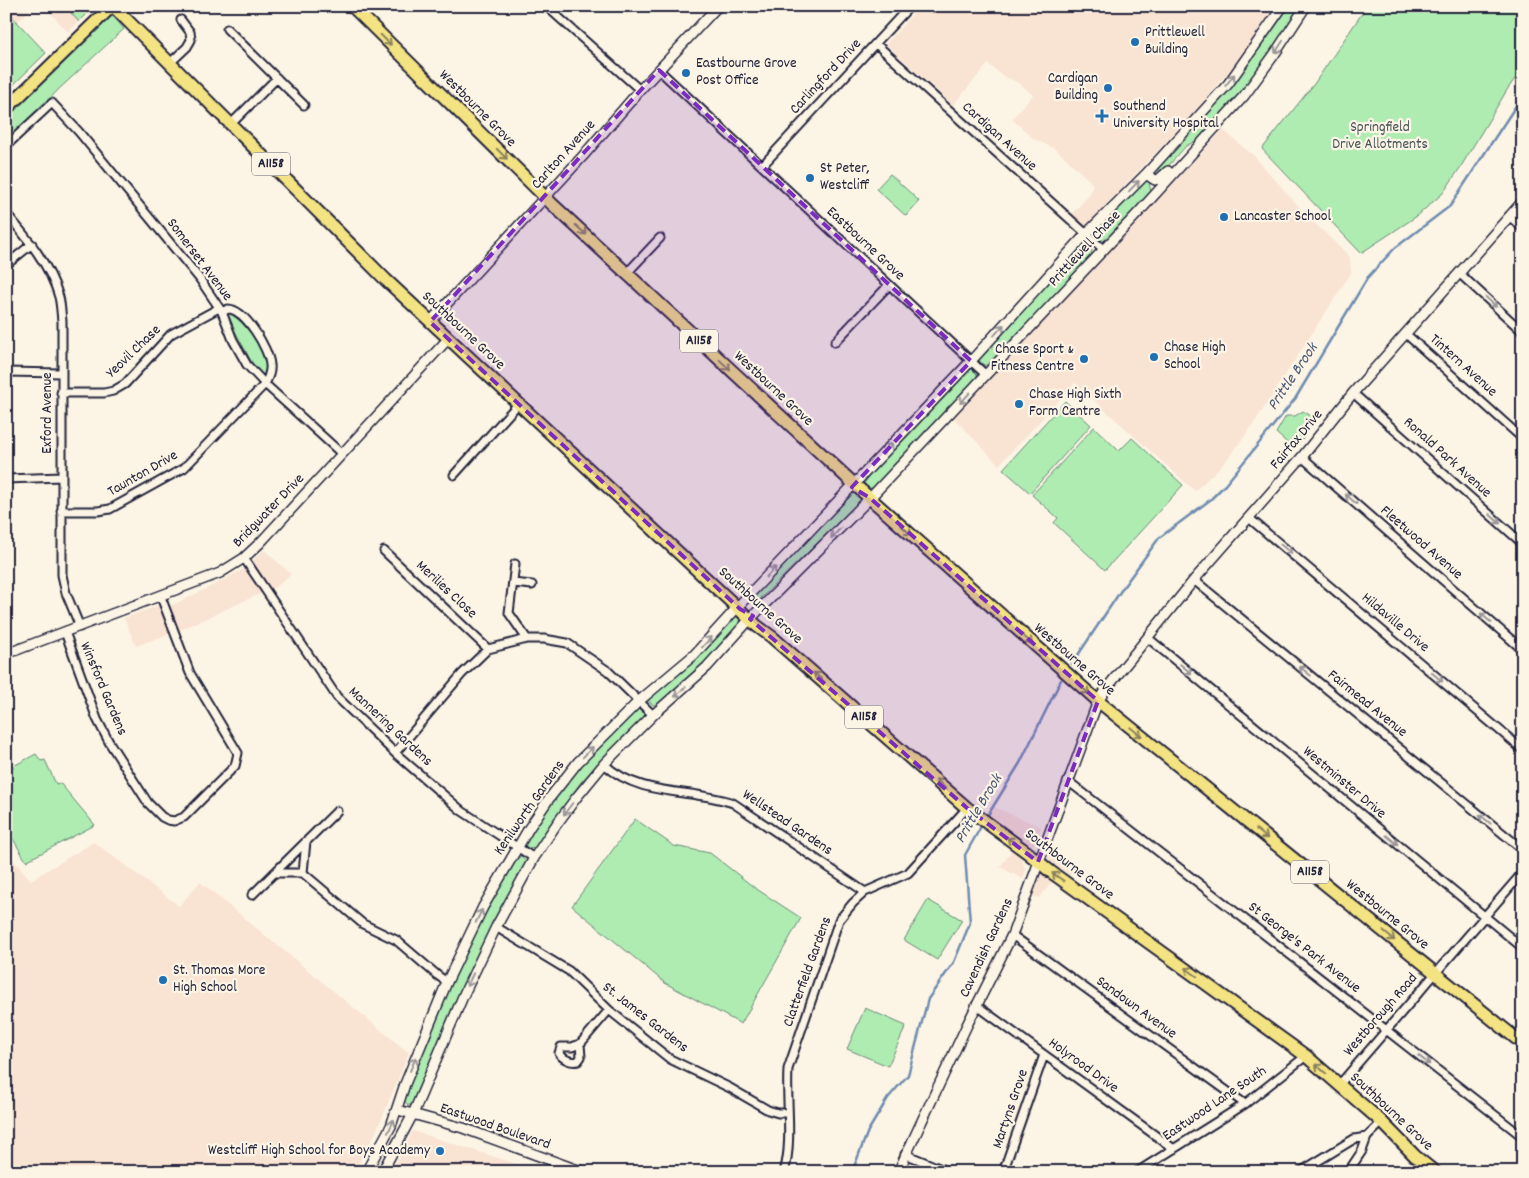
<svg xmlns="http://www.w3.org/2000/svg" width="1529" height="1178" font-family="Dekko,sans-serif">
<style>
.built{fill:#f9e3d3}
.green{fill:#aeecb2;stroke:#688776}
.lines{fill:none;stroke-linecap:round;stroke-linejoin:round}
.stream{stroke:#6e8cb0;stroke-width:2.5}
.minor-casing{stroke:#22223b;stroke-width:11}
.tertiary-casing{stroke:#22223b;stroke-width:12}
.primary-casing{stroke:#22223b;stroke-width:15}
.minor{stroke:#fcf5e5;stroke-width:7}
.tertiary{stroke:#fcf5e5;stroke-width:9}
.primary{stroke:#f4e382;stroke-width:11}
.oneway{stroke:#8b825e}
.oneway2{stroke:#9a9698}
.marked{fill:#7b2cbf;fill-opacity:0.2;stroke:#7b2cbf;stroke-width:4;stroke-dasharray:10 6;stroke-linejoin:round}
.poi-dot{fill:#1f6fb2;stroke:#fcf5e5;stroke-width:2}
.labels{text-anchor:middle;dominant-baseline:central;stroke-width:4.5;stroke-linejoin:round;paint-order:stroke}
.shield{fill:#fcf5e5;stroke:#63616e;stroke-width:1}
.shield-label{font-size:14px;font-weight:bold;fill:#22223b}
.poi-label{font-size:15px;fill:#22223b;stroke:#fcf5e5;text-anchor:start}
.street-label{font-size:15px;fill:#22223b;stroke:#fcf5e5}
.park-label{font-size:15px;fill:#455459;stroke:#fcf5e5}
.water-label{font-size:16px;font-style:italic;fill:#485776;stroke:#fcf5e5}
</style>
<rect width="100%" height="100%" fill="#fcf5e5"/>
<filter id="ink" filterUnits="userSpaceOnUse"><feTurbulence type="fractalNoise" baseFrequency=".02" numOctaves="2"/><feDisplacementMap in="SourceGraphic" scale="10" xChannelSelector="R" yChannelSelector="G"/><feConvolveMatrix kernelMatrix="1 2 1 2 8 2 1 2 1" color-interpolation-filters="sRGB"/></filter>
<g filter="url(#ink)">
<path class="built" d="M6,6h28l-17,16 -11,-12z
M44,6h35l-8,7 8,9 -11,10z
M920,6h355l-41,59 -42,49 -107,113 -14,-12 19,-21 3,-10 -36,-34 -23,-11 -22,-20 21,-24 -14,-12 -16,-7 -15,-12 -35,41 -67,-61z
M1223,130l31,26 53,60 43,41 1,16 -98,152 -27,36 -31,30 -120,-108 -76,82 -45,-47z
M264,550l27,24 -14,12 -97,44 -44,16 -12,-28 33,-12 16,-1 43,-21 28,-15z
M994,807l47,20 -6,17 -5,2 -41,-31z
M94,842l85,64 21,-24 209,171 -33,79 -22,40h-337l-11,-9v-311l25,28z
M1012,850l7,4 7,16 -3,9 -23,-12z
M1047,853l27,9 -4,14 -24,-18z
M1042,871l12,9 -15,18 -6,-2z
M413,1131l129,41h-151z"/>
<path class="green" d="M79,6h16l-16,16 -8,-9z
M1289,6h13l-64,90 -39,43 -13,7 -24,27 -4,-5c46,-52 94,-103 131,-162z
M1367,6h156v61l-16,23 -47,78 -17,25 -26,23 -56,37 -99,-104 52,-65z
M6,10l40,43 -40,39z
M113,16l11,13 -65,60 -53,56v-29l102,-98z
M890,174l29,27 -13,15 -30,-27z
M1146,180l3,2 2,10 -47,49 -9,-5 1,-4z
M1082,246h6l4,4 -1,6 -102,109h-5l-4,-3 -1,-5z
M229,312c20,3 36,40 39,57l-4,7h-3l-10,-15 -23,-43z
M967,369h6l4,4v4l-104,111h-5l-4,-4 5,-8z
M1065,401l26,24 -61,68 -27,-24z
M1303,411l8,5 -8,23 -10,9 -17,-15 10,-17h9z
M1094,427l25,24 13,-13 51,47 -78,85 -51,-47 4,-5 -26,-23z
M859,493l2,3v4l-105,103 -6,-4 102,-105z
M736,615h3l2,7 -33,37 -49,45 -6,1 -4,-3v-5z
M637,708h5l3,3 -1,7 -33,32 -30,32 -46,66 -6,1 -3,-2 -1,-5 48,-68 26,-29z
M36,754l5,7 4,-1 11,24 4,-1 35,42 -69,36 -20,-34v-57z
M635,819l39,27 36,7 45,35 46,30 -60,106 -76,-41 -93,-77z
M521,856l5,6 -1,4 -35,63 -26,54 -50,123 -6,-1 -5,-6 51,-121 27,-56 34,-62z
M928,900l34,20 -25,40 -33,-20z
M865,1008l41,18 -18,40 -41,-17z"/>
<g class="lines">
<path class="stream" d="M1072,664l52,-78 35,-48 51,-38 15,-15 70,-86 73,-122 27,-29 55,-42 73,-111
M986,818l34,-55 41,-83
M852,1172l16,-41 20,-33 20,-23 20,-76 26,-37 16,-39 -5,-68 18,-32"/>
<g class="minor-casing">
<path id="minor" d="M546,6l94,84
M227,29l77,76
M876,44l227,205
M170,63l17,-16 4,-7 -1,-8 -9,-12
M659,70l327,305
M231,124l46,-46
M6,146l46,-43 27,29 120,146 23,34 11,28 14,25 18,19 77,70
M762,166l148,-160
M6,213c21,25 44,52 53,84 2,8 2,16 3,24v254l4,18 14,34
M1509,216l14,12
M6,265l26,-21
M627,273l33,-35
M1459,273l64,59
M1406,334l117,105
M835,342l54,-57
M6,372l55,1
M61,393h43l9,-2 12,-7 46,-50 48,-26
M1353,393l170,151
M1302,457l221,193
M454,475l65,-72
M6,479l56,-2
M61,511h37l12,-2 74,-41 81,-84c3,-6 6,-12 5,-19 -1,-16 -25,-56 -42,-56l-6,3
M1249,518l274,232
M384,551l104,98
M244,558l93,139 58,56 67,58 72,47
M515,564l-6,49 18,26
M1194,580l329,270
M513,583l19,2
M65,632l32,87 12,23 39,61 14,14 6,3 6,1 10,-4 51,-51 3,-13 -48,-80 -29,-76
M1148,638l375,310
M395,753l67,-79 26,-25 39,-10h17l23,4 41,28 45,44
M604,764c37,34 86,24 129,39l132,89
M1068,781l455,356
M306,841l-3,32 60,51 33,16 41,35 10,7
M274,873h29
M252,895l85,-84
M496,927l73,44 40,39 61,49 60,29 38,22 10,3h9
M1012,935l233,169
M976,1005l198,144
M580,1044l1,13 -3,4c-6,2 -16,-2 -19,-8l2,-6h11l8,-3 29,-34
M1339,1085l184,-213
M905,1154l44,18
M784,1172c9,-29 2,-71 4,-103l51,-149 14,-17 12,-11 43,-19 59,-65
M1003,1172l41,-117
M1137,1172l108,-68 61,-48
M1300,1172l54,-33 13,-2
M1348,1172l14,-21 5,-14 15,-15"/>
</g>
<g class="tertiary-casing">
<path id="tertiary" d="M1146,174l9,6 4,-1 9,-8
M430,322l153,-166 57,-66 78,-84
M6,654l214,-81 24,-15 16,-15 188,-204
M398,1110l65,18 120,44
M366,1172l25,-46 14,-42 42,-102 36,-75 46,-79 19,-28 30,-38 61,-61 55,-46 50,-55 227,-239 115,-127 60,-60 82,-90 55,-78
M382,1172l31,-58 51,-120 32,-67 38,-69 22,-33 20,-27 28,-34 49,-49 54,-48 43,-48 120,-121 269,-286 105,-116 30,-41 32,-49
M898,1172l69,-147 45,-90 86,-234 8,-12 88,-109 108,-123 51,-64 170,-192"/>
</g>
<g class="primary-casing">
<path id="primary" d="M113,6l273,274 371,346 15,11 195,171 61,45 23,19 255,184 76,66 33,34 20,16
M352,6l200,198 302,280 244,217 425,343
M6,109l106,-103"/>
</g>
<use href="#minor" class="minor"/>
<use href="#tertiary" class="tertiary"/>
<use href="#primary" class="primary"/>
</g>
<defs><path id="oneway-shaft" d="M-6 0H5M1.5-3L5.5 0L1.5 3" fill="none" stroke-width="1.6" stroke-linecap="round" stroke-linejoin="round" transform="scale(1.25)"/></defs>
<g class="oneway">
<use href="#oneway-shaft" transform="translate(386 40) rotate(45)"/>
<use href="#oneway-shaft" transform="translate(502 154) rotate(45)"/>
<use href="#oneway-shaft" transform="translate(581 230) rotate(42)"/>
<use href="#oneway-shaft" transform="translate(725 365) rotate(43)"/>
<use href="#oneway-shaft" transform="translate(906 530) rotate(42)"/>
<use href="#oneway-shaft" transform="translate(1027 639) rotate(42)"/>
<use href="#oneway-shaft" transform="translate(819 677) rotate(-139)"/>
<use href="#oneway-shaft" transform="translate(1084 689) rotate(41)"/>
<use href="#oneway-shaft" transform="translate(1136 732) rotate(39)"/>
<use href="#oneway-shaft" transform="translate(941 784) rotate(-137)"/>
<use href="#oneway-shaft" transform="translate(1262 834) rotate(39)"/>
<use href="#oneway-shaft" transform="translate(1013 842) rotate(-144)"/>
<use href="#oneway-shaft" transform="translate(1058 877) rotate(-145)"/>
<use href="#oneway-shaft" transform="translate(1389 936) rotate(39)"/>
<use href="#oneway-shaft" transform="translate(1191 972) rotate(-145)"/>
<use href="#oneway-shaft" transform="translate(1321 1069) rotate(-139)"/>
</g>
<g class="oneway2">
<use href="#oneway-shaft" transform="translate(1279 47) rotate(123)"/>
<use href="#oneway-shaft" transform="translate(1230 80) rotate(-52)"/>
<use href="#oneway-shaft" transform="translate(1134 186) rotate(-46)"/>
<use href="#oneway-shaft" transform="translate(1491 302) rotate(43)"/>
<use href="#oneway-shaft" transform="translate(999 330) rotate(-48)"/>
<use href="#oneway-shaft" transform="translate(965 398) rotate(133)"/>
<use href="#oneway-shaft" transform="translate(888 449) rotate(-47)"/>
<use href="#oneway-shaft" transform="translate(1351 499) rotate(-139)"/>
<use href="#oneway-shaft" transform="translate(1495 519) rotate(42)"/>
<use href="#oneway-shaft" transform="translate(836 533) rotate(134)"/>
<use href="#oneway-shaft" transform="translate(1286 549) rotate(40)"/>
<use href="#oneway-shaft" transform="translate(771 572) rotate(-47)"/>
<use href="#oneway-shaft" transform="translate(1486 618) rotate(-139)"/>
<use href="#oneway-shaft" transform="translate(707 642) rotate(-47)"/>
<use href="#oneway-shaft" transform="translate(1186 669) rotate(40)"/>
<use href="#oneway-shaft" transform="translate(1305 671) rotate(-141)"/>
<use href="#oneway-shaft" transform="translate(1437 677) rotate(40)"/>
<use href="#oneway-shaft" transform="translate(680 692) rotate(138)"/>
<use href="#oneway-shaft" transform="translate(588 752) rotate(-46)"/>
<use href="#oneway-shaft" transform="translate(568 809) rotate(127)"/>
<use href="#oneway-shaft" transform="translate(1485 819) rotate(-141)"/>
<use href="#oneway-shaft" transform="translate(1392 840) rotate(40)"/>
<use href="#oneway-shaft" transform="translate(479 916) rotate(-64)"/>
<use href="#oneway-shaft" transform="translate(470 980) rotate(115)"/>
<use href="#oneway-shaft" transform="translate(1424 1060) rotate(38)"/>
<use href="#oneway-shaft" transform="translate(413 1064) rotate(-67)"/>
<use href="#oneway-shaft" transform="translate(391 1126) rotate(-66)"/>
</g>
</g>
<path class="marked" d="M659,70l312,291 -119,126 18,11 228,203 -60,161 -71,-54 -217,-189 3,-3 -13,-7 -310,-287z"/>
<g class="poi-dot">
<circle cx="1135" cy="42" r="5"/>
<circle cx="686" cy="73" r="5"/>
<circle cx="1108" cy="88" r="5"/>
<path d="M1099.5 108.5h5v5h5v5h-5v5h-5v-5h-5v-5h5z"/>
<circle cx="810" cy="178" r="5"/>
<circle cx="1224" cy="217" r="5"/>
<circle cx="1154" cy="357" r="5"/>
<circle cx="1084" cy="359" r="5"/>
<circle cx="1019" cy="404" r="5"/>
<circle cx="163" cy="980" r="5"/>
<circle cx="440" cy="1151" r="5"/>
</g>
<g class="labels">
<g class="shield">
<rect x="252" y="152.5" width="38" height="23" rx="4"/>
<rect x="680" y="329.5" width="38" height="23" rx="4"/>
<rect x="845" y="705.5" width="38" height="23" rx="4"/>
<rect x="1291" y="860.5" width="38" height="23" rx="4"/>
</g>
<g class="shield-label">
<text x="271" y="164">A1158</text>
<text x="699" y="341">A1158</text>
<text x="864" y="717">A1158</text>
<text x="1310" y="872">A1158</text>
</g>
<g class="poi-label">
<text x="1145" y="33">Prittlewell<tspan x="1145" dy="17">Building</tspan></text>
<text x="696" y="64">Eastbourne Grove<tspan x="696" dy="17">Post Office</tspan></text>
<text x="1098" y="79" text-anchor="end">Cardigan<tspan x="1098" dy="17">Building</tspan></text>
<text x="1113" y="107">Southend<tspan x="1113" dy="17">University Hospital</tspan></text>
<text x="820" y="169">St Peter,<tspan x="820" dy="17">Westcliff</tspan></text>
<text x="1234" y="217">Lancaster School</text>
<text x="1164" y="348">Chase High<tspan x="1164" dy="17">School</tspan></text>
<text x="1074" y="350" text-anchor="end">Chase Sport &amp;<tspan x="1074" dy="17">Fitness Centre</tspan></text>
<text x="1029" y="395">Chase High Sixth<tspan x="1029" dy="17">Form Centre</tspan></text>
<text x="173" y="971">St. Thomas More<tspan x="173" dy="17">High School</tspan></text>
<text x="430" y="1151" text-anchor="end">Westcliff High School for Boys Academy</text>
</g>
<g class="street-label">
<text transform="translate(826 77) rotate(-47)">Carlingford Drive</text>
<text transform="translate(477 109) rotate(45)">Westbourne Grove</text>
<text transform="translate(999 137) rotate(42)">Cardigan Avenue</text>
<text transform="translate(564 155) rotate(-48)">Carlton Avenue</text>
<text transform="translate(865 244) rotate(43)">Eastbourne Grove</text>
<text transform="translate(1085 249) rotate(-47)">Prittlewell Chase</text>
<text transform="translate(199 260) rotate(53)">Somerset Avenue</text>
<text transform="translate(463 331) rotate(43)">Southbourne Grove</text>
<text transform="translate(134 352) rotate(-44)">Yeovil Chase</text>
<text transform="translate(1463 366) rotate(42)">Tintern Avenue</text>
<text transform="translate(773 389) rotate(43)">Westbourne Grove</text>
<text transform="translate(48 413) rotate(-90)">Exford Avenue</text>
<text transform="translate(1297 440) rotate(-50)">Fairfax Drive</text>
<text transform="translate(1447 458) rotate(42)">Ronald Park Avenue</text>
<text transform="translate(143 474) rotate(-30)">Taunton Drive</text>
<text transform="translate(269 511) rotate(-46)">Bridgwater Drive</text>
<text transform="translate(1421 543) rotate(41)">Fleetwood Avenue</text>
<text transform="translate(446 590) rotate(43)">Merilies Close</text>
<text transform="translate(760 606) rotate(42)">Southbourne Grove</text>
<text transform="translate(1395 623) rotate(40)">Hildaville Drive</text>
<text transform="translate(1074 660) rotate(41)">Westbourne Grove</text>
<text transform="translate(103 689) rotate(67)">Winsford Gardens</text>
<text transform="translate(1367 704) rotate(39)">Fairmead Avenue</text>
<text transform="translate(390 727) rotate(43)">Mannering Gardens</text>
<text transform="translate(1344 783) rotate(40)">Westminster Drive</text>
<text transform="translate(530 808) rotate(-55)">Kenilworth Gardens</text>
<text transform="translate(787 823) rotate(34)">Wellstead Gardens</text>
<text transform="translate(1069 865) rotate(37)">Southbourne Grove</text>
<text transform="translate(1387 915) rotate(39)">Westbourne Grove</text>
<text transform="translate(987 948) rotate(-65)">Cavendish Gardens</text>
<text transform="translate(1304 948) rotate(38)">St George's Park Avenue</text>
<text transform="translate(808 972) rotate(-70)">Clatterfield Gardens</text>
<text transform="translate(1136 1008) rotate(36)">Sandown Avenue</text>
<text transform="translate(1381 1015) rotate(-49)">Westborough Road</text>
<text transform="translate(645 1018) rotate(38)">St. James Gardens</text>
<text transform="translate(1083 1066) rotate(36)">Holyrood Drive</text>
<text transform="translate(1215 1104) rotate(-34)">Eastwood Lane South</text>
<text transform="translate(1011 1109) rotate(-71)">Martyns Grove</text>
<text transform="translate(1391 1112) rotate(43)">Southbourne Grove</text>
<text transform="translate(495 1127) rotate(19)">Eastwood Boulevard</text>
</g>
<g class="park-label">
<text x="1380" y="128">Springfield<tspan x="1380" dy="17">Drive Allotments</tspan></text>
</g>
<g class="water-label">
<text transform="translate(1293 377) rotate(-56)">Prittle Brook</text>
<text transform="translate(979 809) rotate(-59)">Prittle Brook</text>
</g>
</g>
<rect width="1529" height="1178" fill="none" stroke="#fcf5e5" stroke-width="25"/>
<rect x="12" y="12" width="1504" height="1153" fill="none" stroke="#22223b" stroke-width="2" filter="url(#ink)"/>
</svg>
